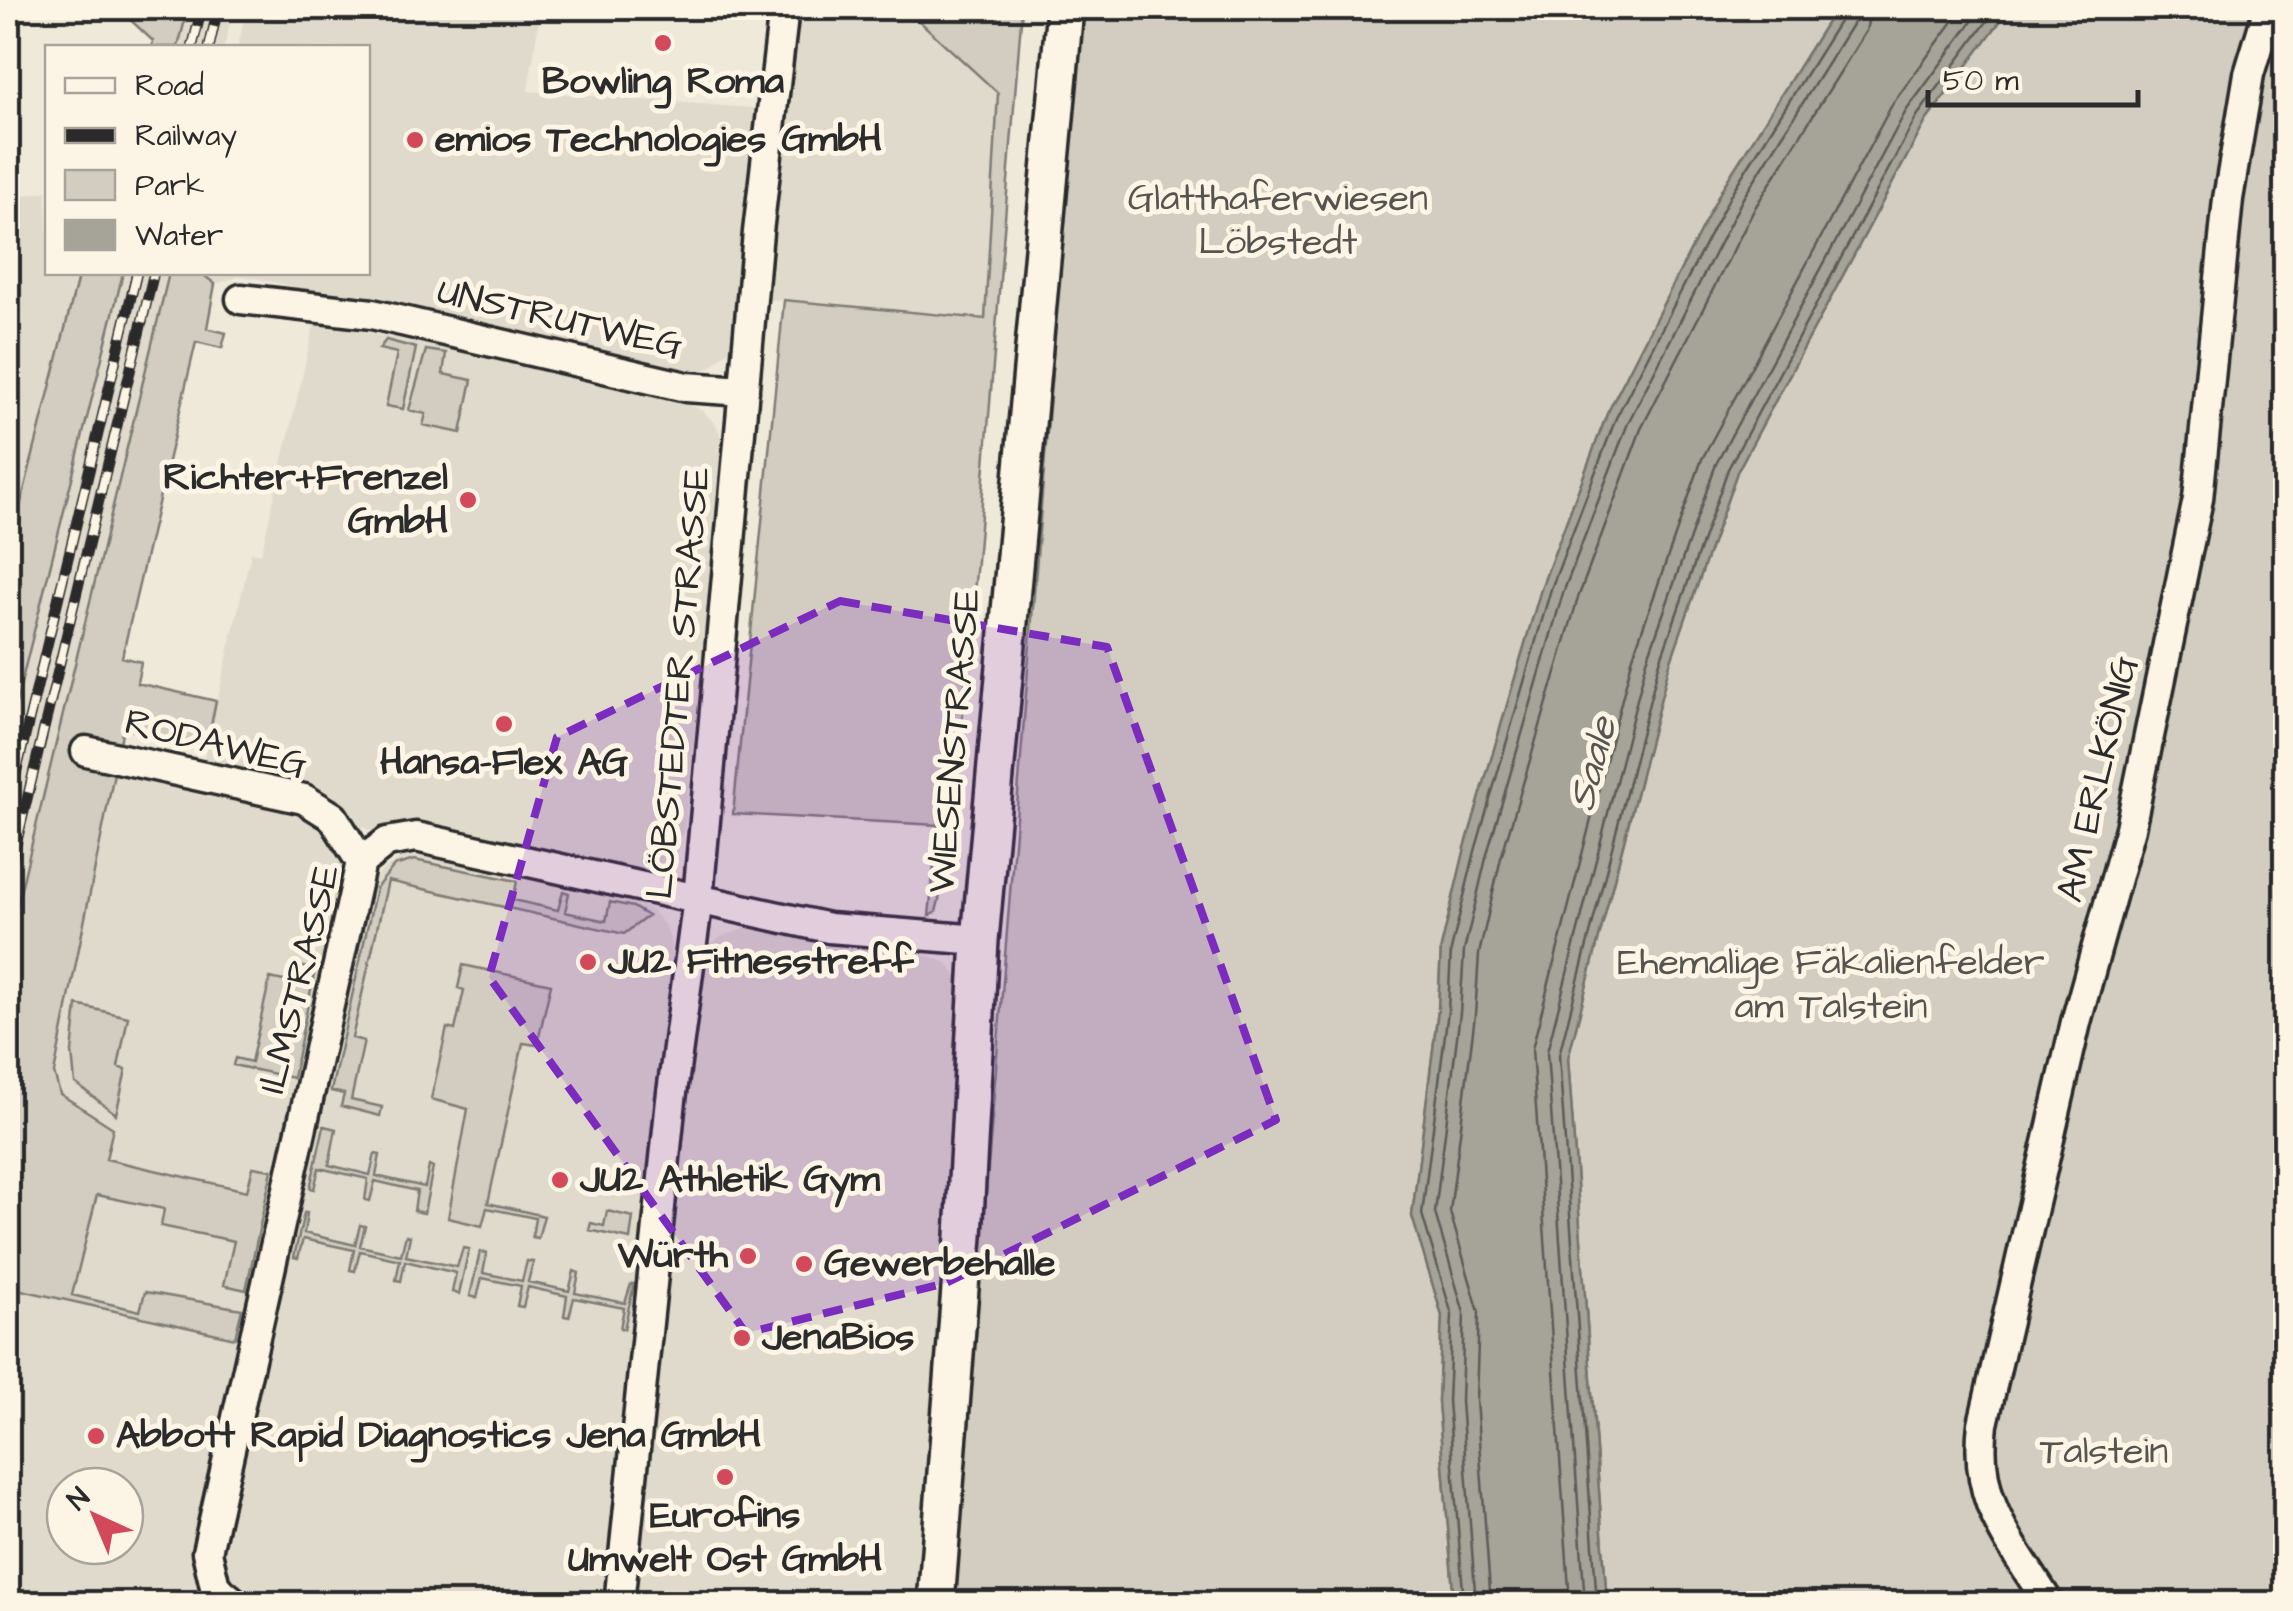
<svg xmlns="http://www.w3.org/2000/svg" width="2293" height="1611" font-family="'Architects Daughter',sans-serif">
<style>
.built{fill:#e0dacc;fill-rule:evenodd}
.green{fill:#d2cdc0;stroke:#7e7c76;stroke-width:2.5}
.water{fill:#a6a399;stroke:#75736d;stroke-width:2.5}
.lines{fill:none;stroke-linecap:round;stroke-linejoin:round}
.shore{stroke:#5c5b57;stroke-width:2.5}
.minor-casing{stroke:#2b2b2b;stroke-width:35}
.tertiary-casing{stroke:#2b2b2b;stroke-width:42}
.minor{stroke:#fcf5e5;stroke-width:28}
.tertiary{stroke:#fcf5e5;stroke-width:35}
.rail-casing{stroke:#2b2b2b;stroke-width:11}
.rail{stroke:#fcf5e5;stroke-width:8;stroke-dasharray:22;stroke-linecap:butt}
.marked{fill:#7b2cbf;fill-opacity:0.2;stroke:#7b2cbf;stroke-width:8;stroke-dasharray:20 12;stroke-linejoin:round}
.poi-dot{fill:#d1495b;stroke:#fcf5e5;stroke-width:4}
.labels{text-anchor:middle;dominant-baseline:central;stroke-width:10;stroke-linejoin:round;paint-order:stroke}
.poi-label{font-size:38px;font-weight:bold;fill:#2b2b2b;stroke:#fcf5e5;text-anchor:start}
.park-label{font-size:38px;fill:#555450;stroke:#fcf5e5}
.street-label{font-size:38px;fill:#2b2b2b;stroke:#fcf5e5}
.water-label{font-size:40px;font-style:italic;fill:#565552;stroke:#fcf5e5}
</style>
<rect width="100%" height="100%" fill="#efe9da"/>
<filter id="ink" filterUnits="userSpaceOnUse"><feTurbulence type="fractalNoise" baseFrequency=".01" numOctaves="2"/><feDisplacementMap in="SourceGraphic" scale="20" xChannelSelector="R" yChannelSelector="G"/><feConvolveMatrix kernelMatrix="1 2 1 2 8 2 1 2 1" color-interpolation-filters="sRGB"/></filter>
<g filter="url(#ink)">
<path class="built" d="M188,8h46l-10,39 -46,1z
M246,8h295l-13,83 237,18 -29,228 -5,12 -22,19 -23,5 -12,-1 -415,-93 -17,-3 -27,8 -12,-7 -2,-4 167,-1v-224l-130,-1z
M798,8h107l93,85 -13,226 -219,-20z
M47,191l1,81 31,1 -71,281v-356z
M123,273h46l-161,670v-207z
M315,321l367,80 21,10 14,15 5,14v31l-37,355 -7,24 -16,14 -30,8 -259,-40 -25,-12 -146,-52 49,-216 10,2z
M81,762l207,41 33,19 23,35v20l-150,679 4,32 10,15 -200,1v-519zM65,1486h60v60h-60z
M415,855l36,3 177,40 24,12 14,17 4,12 2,17 -67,647h-339l-20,-7 -16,-17 -4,-12 -2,-26 145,-652 12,-18 20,-13z
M750,927l179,29 18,7 11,15 -7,148 -2,146 -26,331 -291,1 69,-646 8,-12 13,-10z"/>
<path class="green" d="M109,8h79l-10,39h-26l1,-6 -33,-31z
M905,8h117l-43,531 -17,183 -23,178 -3,12 -7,4 9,-91 -205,-11 51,-514 201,19 13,-226z
M1081,8h755l-113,179 -116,227 -65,172 -77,262 -24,100 -3,62 -26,206 30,100 -4,85 16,202 -501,1z
M2010,8h275v1595h-678l-39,-545 101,-392 68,-194 189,-351z
M79,273h44l-115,463v-182z
M169,273h32l14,11 -8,44 19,5 -4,15 -26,-6 -74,315 19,5 -4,21 79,18 -9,45 -84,-18 -69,345 6,21 53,34 -7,31 141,32 6,-24 19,3 -26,120 -22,-5 10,-44 -73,-15 3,-17 -67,-14 -25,100 68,16 5,-19 97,17 -7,29 -227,-51v-344z
M386,340l30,8 -13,61 -17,-3 11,-53 -18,-4z
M426,350l20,3 -3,21 29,6 -11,53 -38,-8 3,-11 -17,-4z
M414,860l103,21 -4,19 45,10 5,-19 6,2 -4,19 41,9 4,-19 23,5 15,9 -24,18 -236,-53 -36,157 12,3 -13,59 31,7 -2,9 -39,-10 3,-12 -13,-3 45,-203 18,-22z
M292,964l23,6 -22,108 -60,-13 2,-7 16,4 19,-84 18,4z
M463,965l88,19 -14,61 -14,-2 -35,160 56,13 -6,22 -6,-1 3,-19 -48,-10 -5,18 -34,-8 20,-109 -37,-10 16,-71 8,2 9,-40 -6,-2z
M77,1005l51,12 -10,50 8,3 -10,44 -41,-31 -3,-31z
M324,1126l12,3 -7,36 41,10 5,-21 5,1 -4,21 49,11 4,-21 4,2 -9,45 -10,-2 3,-20 -42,-10 -5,20 -5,-1 3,-21 -49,-11 -5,21 -4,-1z
M607,1211l26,6 -3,22 -41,-9 2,-7 13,3z
M304,1213h3l-3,20 51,12 5,-20 5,1 -5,20 41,9 5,-20 4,1 -4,20 51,11 6,-19 6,1 -10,45 -7,-2 4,-19 -51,-12 -4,20 -5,-1 4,-20 -40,-9 -5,20 -5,-1 4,-20 -51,-11 -5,19 -4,-1z
M480,1252l7,1 -4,20 39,8 5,-20 6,1 -5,20 41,9 5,-20 5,2 -4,20 50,10 6,-19h3l-10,45 -4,-1 4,-20 -50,-10 -5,19 -5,-1 3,-20 -39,-9 -5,20 -6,-1 4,-20 -39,-8 -5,20 -7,-2z"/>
<path class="water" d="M1836,8h174l-84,113 -189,351 -68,194 -101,392 39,545h-153l-16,-202 4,-85 -30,-100 26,-206 3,-62 24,-100 77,-262 65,-172 116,-227z"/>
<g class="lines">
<path class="shore" d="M1464,1604l-16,-203 4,-86 -30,-101 26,-203 3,-61 24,-99 76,-262 65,-171 116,-226 110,-175 2,-9
M1476,1604l-15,-203 3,-88 -29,-100 25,-200 4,-62 23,-97 76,-261 65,-170 115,-225 110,-175 3,-15
M1491,1604l-15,-204 3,-88 -29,-100 25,-197 4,-61 22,-96 77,-260 63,-169 115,-223 110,-175 5,-23
M1570,1604l-38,-555 101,-393 69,-197 191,-356 70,-95
M1585,1604l-38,-552 100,-392 69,-196 190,-353 76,-103
M1597,1604l-38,-549 100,-391 69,-195 189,-353 80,-108"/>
<g class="minor-casing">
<path id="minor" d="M241,299l131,15 314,73 58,4
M86,751l218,48 29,18 28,45
M236,1604l-21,-17 -8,-35 154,-690 26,-20 29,-5 413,91 151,12
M619,1604l52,-504 27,-202 60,-666 26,-224
M2049,1604c-39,-64 -76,-101 -66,-180l93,-402 54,-194 68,-329 30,-300 21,-125 20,-66"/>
</g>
<g class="tertiary-casing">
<path id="tertiary" d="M936,1604l28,-368 16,-296 85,-932"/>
</g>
<use href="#minor" class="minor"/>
<use href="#tertiary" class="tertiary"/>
<g class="rail-casing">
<path id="rail" d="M192,48l10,-40
M209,48l9,-40
M8,807l129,-535
M8,878l146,-606"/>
</g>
<use href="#rail" class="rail"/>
</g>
</g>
<path class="marked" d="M840,601l267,46 169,473 -330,163 -200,50 -257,-356 68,-240z"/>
<g class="poi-dot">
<circle cx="663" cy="43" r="10"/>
<circle cx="415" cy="140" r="10"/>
<circle cx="468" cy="500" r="10"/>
<circle cx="504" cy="724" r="10"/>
<circle cx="588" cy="962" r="10"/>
<circle cx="560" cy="1180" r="10"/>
<circle cx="748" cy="1256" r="10"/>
<circle cx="804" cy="1264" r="10"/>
<circle cx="742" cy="1338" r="10"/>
<circle cx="96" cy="1436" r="10"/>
<circle cx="725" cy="1477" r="10"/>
</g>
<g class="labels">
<g class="poi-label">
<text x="663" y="82" text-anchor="middle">Bowling Roma</text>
<text x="435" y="140">emios Technologies GmbH</text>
<text x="448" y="478" text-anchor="end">Richter+Frenzel<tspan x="448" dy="44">GmbH</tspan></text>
<text x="504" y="763" text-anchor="middle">Hansa-Flex AG</text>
<text x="608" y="962">JU2 Fitnesstreff</text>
<text x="580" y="1180">JU2 Athletik Gym</text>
<text x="728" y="1256" text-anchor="end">Würth</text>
<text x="824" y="1264">Gewerbehalle</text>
<text x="762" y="1338">JenaBios</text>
<text x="116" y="1436">Abbott Rapid Diagnostics Jena GmbH</text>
<text x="725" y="1516" text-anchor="middle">Eurofins<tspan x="725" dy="44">Umwelt Ost GmbH</tspan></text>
</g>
<g class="park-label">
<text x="1278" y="199">Glatthaferwiesen<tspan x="1278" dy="44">Löbstedt</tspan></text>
<text x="1831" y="963">Ehemalige Fäkalienfelder<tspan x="1831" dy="44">am Talstein</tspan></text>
<text x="2104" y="1452">Talstein</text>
</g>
<g class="street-label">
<text transform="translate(560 319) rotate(13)">UNSTRUTWEG</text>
<text transform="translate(679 683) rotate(-85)">LÖBSTEDTER STRASSE</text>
<text transform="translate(955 741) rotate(-85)">WIESENSTRASSE</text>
<text transform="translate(216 744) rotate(14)">RODAWEG</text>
<text transform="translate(2098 779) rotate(-77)">AM ERLKÖNIG</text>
<text transform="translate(300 979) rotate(-76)">ILMSTRASSE</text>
</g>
<g class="water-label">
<text transform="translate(1593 764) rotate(-75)">Saale</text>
</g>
</g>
<rect width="2293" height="1611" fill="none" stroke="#fcf5e5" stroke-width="40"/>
<rect x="20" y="20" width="2253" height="1571" fill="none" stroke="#2b2b2b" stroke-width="4" filter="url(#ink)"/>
<rect x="45" y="45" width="325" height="230" fill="#fcf5e5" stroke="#a8a49b" stroke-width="2.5"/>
<rect x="65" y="78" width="50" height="15" fill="#fcf5e5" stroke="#a8a49b" stroke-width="2.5"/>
<text x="135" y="95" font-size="30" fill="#2b2b2b">Road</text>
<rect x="65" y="128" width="50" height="15" fill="#2b2b2b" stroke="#a8a49b" stroke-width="2.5"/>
<text x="135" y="145" font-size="30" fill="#2b2b2b">Railway</text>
<rect x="65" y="170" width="50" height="30" fill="#d2cdc0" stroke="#a8a49b" stroke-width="2.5"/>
<text x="135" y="195" font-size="30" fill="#2b2b2b">Park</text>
<rect x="65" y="220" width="50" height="30" fill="#a6a399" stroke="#a8a49b" stroke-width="2.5"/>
<text x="135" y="245" font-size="30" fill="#2b2b2b">Water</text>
<g transform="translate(95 1516) rotate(316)"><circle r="48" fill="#fcf5e5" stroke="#a8a49b" stroke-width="2.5"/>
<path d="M0-8L18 38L0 25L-18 38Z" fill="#d1495b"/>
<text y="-15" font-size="28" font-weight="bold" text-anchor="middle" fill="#2b2b2b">N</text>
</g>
<path d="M1928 90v15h210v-15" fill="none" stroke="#2b2b2b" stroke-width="5"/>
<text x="1943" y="90" font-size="30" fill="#2b2b2b" stroke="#fcf5e5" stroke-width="8" paint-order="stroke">50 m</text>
</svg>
